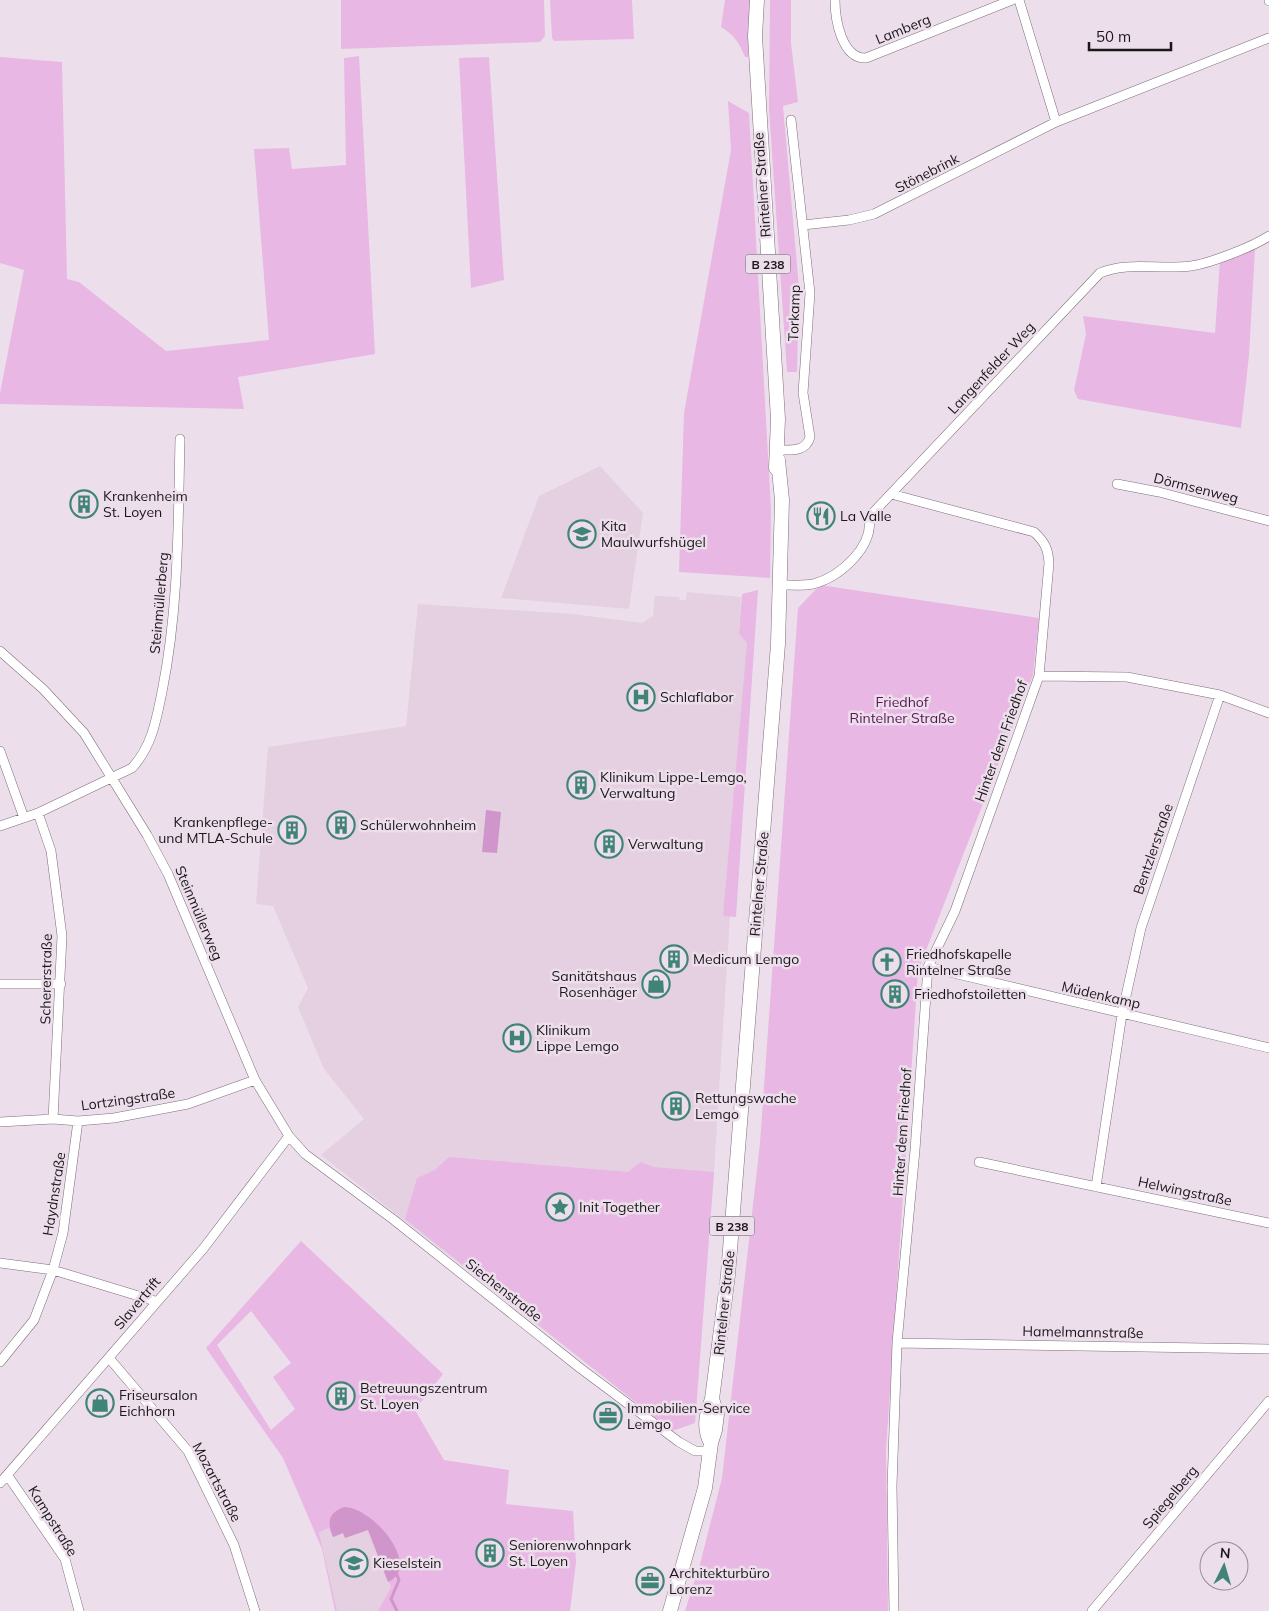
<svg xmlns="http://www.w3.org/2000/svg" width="1269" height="1611" font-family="Mulish,sans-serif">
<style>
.built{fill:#e4d0e1}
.green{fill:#e9b7e4;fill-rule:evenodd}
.water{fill:#d095ca}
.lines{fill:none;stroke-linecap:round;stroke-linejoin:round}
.stream{stroke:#d095ca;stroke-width:3}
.street-casing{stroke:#7b6f79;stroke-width:10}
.primary-casing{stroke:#7b6f79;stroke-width:15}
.street{stroke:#fff;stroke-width:9}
.primary{stroke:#fff;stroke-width:14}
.labels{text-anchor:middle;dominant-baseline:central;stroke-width:5;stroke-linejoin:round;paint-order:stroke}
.shield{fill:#ecdfeb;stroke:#5a5259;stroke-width:1}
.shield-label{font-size:12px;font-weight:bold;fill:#1b161a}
.street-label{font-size:14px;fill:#1b161a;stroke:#ecdfeb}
.poi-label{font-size:14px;fill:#1b161a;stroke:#ecdfeb;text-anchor:start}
.park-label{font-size:14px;fill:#591356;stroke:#ecdfeb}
</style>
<rect width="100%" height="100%" fill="#ecdfeb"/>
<path class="built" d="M600,466l43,47 -14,96 -128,-11 38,-102z
M687,592l54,5 -2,37 8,9 -33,529 -19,251 -23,8 -351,-276 43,-36 -40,-50 -26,-62 10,-19 -35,-82 -17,-2 12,-157 138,-21 12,-122 155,10 69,9 11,-7 2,-20 24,1 1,3h6z
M330,1528l13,5 25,-4 23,58 -13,24h-41l-18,-80z"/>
<path class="green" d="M341,0h203l1,36 -5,6 -199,7z
M550,0h82l2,39 -80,2 -2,-3z
M725,0h25l-2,57h-3c-6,-15 -11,-22 -24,-30z
M770,0h21v43l7,59 -15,4 16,182 -2,84h-10l-18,-263z
M359,56l16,298 -137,23 6,32 -244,-5v-11l24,-123 -24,-7v-206l62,5 5,217 12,3 87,69 103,-11 -15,-191 35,-1 3,21 54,-4 -2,-107z
M489,57l15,223 -33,8 -12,-230z
M728,101l21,12 22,397 -1,68 -91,-6 5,-159 47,-263z
M1255,249l-6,106 -8,73 -163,-29 -4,-9 12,-56 -3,-18 132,17 5,-73z
M820,585l219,33 -6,57 -115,296 -32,479 2,161h-203l15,-47 22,-86 38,-335 38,-535z
M758,590l-22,327 -13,-1 24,-273 -8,-9 3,-40z
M449,1157l179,15 13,-10 12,5 61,5 -19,251 -23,8 -267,-212 12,-41 18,-8z
M301,1241l142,133 -28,36 29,50 65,10 -3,34 67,7 3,51 -6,49h-192l13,-24 -23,-57 -23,8 -2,-5 -10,4 -4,-9 -10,4 18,79h-2l-13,-62 -39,-91 -77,-110zM251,1311l40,52 -18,14 22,32 -24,21 -54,-85z"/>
<path class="water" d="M486,810l15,2 -4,41 -15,-1z
M344,1507c31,1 78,60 44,75l-20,-52 -23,8 -2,-5 -10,4c-6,-15 -5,-24 11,-30z"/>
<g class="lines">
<path class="stream" d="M397,1611l-6,-12 8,-19 -2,-5"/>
<g class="street-casing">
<path id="street" d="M835,0c0,20 7,59 31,58l146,-58
M1019,0l37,122
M1269,0v1
M803,225l46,-5 25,-6 182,-92 213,-84
M778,450c13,0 28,2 32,-13l-7,-44 7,-100 -19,-173
M1117,484l42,8 110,29
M891,494l143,38c11,10 14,17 15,31l-10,113 -84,235 -27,56 -13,183 -18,193 -5,143 2,125
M781,585c10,0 22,1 32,-1 27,-7 61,-37 56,-67l231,-244c28,-12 60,-3 91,-7 20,-3 61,-19 78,-30
M0,651l43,38 41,44 63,102 21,39 87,206 34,56 16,18 89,66 186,148 99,74 16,9h15
M1039,676l88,1 93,18 49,18
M0,751l24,67
M38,813l13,38 11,85 -9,183
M0,826l38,-13 94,-45c20,-22 24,-47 30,-76 17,-84 16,-168 18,-253
M928,967l341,81
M0,984h61
M0,1122l53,-3 25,2 36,-3 74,-14 67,-24
M979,1162l290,61
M1096,1187l26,-173 19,-86 79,-233
M0,1263l53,7 102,31
M897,1343l372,6
M109,1358l79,93 46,94 21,66
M0,1362l34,-42 19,-50 10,-37 15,-112
M8,1476l57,83 14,52
M0,1483l203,-234 86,-113
M1092,1611l177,-210"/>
</g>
<g class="primary-casing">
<path id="primary" d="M757,0l-2,36 23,383 -2,49
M711,1443c-8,-15 -5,-28 1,-44l16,-124 50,-631 4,-144 -4,-40
M670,1611l35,-123 6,-45 4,-13 2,-16 -5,-15"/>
</g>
<use href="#street" class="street"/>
<use href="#primary" class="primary"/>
</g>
<defs>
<g id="building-ring" transform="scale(1.4375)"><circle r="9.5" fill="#ecdfeb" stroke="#408377" stroke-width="1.5"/><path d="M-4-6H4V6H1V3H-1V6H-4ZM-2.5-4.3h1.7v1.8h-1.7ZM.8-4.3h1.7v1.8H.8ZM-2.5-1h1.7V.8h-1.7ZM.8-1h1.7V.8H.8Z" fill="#408377"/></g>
<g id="restaurant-ring" transform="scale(1.4375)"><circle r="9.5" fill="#ecdfeb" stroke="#408377" stroke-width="1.5"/><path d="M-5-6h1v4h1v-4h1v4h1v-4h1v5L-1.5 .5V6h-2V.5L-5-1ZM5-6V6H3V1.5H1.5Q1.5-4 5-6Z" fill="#408377"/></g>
<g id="school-ring" transform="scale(1.4375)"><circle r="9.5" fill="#ecdfeb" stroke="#408377" stroke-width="1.5"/><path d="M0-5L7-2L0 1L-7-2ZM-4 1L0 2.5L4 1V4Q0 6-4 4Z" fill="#408377"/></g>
<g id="hospital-ring" transform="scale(1.4375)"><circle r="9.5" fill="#ecdfeb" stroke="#408377" stroke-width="1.5"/><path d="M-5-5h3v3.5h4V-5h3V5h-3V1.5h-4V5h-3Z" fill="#408377"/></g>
<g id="church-ring" transform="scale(1.4375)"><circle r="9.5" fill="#ecdfeb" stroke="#408377" stroke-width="1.5"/><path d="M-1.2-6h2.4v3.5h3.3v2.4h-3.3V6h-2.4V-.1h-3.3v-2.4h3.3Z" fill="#408377"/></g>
<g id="shop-ring" transform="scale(1.4375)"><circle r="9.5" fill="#ecdfeb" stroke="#408377" stroke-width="1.5"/><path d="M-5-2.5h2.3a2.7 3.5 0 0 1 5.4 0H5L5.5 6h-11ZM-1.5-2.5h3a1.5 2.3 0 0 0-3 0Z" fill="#408377"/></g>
<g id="sight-ring" transform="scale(1.4375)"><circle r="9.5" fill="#ecdfeb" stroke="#408377" stroke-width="1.5"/><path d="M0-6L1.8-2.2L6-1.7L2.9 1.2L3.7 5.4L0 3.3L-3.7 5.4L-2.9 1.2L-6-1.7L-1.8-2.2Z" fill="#408377"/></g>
<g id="office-ring" transform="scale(1.4375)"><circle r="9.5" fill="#ecdfeb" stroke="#408377" stroke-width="1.5"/><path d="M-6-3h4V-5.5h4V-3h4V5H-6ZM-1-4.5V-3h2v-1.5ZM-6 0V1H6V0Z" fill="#408377"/></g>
</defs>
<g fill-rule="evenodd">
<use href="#building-ring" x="84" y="504"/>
<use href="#restaurant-ring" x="821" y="516"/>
<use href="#school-ring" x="582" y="534"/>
<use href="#hospital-ring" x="641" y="697"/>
<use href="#building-ring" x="581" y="785"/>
<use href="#building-ring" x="341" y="825"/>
<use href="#building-ring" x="292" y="830"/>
<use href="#building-ring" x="609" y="844"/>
<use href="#building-ring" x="674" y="959"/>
<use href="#church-ring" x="887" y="962"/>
<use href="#shop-ring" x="656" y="984"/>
<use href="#building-ring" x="895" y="994"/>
<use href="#hospital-ring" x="517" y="1038"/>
<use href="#building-ring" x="676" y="1106"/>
<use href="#sight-ring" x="560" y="1207"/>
<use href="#building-ring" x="341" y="1396"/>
<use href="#shop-ring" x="100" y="1403"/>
<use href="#office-ring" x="608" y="1416"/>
<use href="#building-ring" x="490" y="1553"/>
<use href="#school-ring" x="354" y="1563"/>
<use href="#office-ring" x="650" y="1581"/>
</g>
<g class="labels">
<g class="shield">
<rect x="745.5" y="254.5" width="45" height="19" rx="4"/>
<rect x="709.5" y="1216.5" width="45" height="19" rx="4"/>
</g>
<g class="shield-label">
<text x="768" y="264">B 238</text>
<text x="732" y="1226">B 238</text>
</g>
<g class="street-label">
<text transform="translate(903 29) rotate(-22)">Lamberg</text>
<text transform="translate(927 173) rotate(-27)">Stönebrink</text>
<text transform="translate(762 185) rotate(-94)">Rintelner Straße</text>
<text transform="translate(794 313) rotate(-88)">Torkamp</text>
<text transform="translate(991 368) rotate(-47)">Langenfelder Weg</text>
<text transform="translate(1196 488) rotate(14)">Dörmsenweg</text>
<text transform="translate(159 603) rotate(-85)">Steinmüllerberg</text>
<text transform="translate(1001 741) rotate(-70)">Hinter dem Friedhof</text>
<text transform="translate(1153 849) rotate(-71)">Bentzlerstraße</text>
<text transform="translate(759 884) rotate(-85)">Rintelner Straße</text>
<text transform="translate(199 913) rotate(67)">Steinmüllerweg</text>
<text transform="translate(46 979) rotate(-89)">Schererstraße</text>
<text transform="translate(1101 995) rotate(13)">Müdenkamp</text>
<text transform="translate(128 1099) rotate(-8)">Lortzingstraße</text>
<text transform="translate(902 1132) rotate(-86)">Hinter dem Friedhof</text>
<text transform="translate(1185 1191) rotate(12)">Helwingstraße</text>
<text transform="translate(54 1194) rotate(-81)">Haydnstraße</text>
<text transform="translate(504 1290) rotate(38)">Siechenstraße</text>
<text transform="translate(137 1303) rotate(-50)">Slavertrift</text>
<text transform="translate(724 1303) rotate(-84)">Rintelner Straße</text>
<text transform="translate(1083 1332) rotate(1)">Hamelmannstraße</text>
<text transform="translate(217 1482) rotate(62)">Mozartstraße</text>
<text transform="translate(1170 1497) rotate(-50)">Spiegelberg</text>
<text transform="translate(53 1521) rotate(58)">Kampstraße</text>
</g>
<g class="poi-label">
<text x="103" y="496">Krankenheim<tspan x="103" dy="16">St. Loyen</tspan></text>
<text x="840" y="516">La Valle</text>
<text x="601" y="526">Kita<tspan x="601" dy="16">Maulwurfshügel</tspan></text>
<text x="660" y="697">Schlaflabor</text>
<text x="600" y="777">Klinikum Lippe-Lemgo,<tspan x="600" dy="16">Verwaltung</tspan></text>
<text x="273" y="822" text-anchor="end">Krankenpflege-<tspan x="273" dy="16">und MTLA-Schule</tspan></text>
<text x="360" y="825">Schülerwohnheim</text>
<text x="628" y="844">Verwaltung</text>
<text x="906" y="954">Friedhofskapelle<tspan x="906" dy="16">Rintelner Straße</tspan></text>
<text x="693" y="959">Medicum Lemgo</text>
<text x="637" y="976" text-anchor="end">Sanitätshaus<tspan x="637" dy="16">Rosenhäger</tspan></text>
<text x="914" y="994">Friedhofstoiletten</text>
<text x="536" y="1030">Klinikum<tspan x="536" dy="16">Lippe Lemgo</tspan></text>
<text x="695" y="1098">Rettungswache<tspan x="695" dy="16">Lemgo</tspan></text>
<text x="579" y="1207">Init Together</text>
<text x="360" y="1388">Betreuungszentrum<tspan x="360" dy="16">St. Loyen</tspan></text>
<text x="119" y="1395">Friseursalon<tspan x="119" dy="16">Eichhorn</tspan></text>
<text x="627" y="1408">Immobilien-Service<tspan x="627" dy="16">Lemgo</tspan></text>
<text x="509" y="1545">Seniorenwohnpark<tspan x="509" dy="16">St. Loyen</tspan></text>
<text x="373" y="1563">Kieselstein</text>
<text x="669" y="1573">Architekturbüro<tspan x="669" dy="16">Lorenz</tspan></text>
</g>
<g class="park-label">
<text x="902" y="702">Friedhof<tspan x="902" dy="16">Rintelner Straße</tspan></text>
</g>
</g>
<g transform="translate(1224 1566) rotate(5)"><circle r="24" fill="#ecdfeb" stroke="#988f97"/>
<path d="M0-4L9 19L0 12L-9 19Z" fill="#408377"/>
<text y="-8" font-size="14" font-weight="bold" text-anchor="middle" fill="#1b161a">N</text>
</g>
<path d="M1089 42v8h82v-8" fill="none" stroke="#1b161a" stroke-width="2.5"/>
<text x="1096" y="42" font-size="15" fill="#1b161a" stroke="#ecdfeb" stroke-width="4" paint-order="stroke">50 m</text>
</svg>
